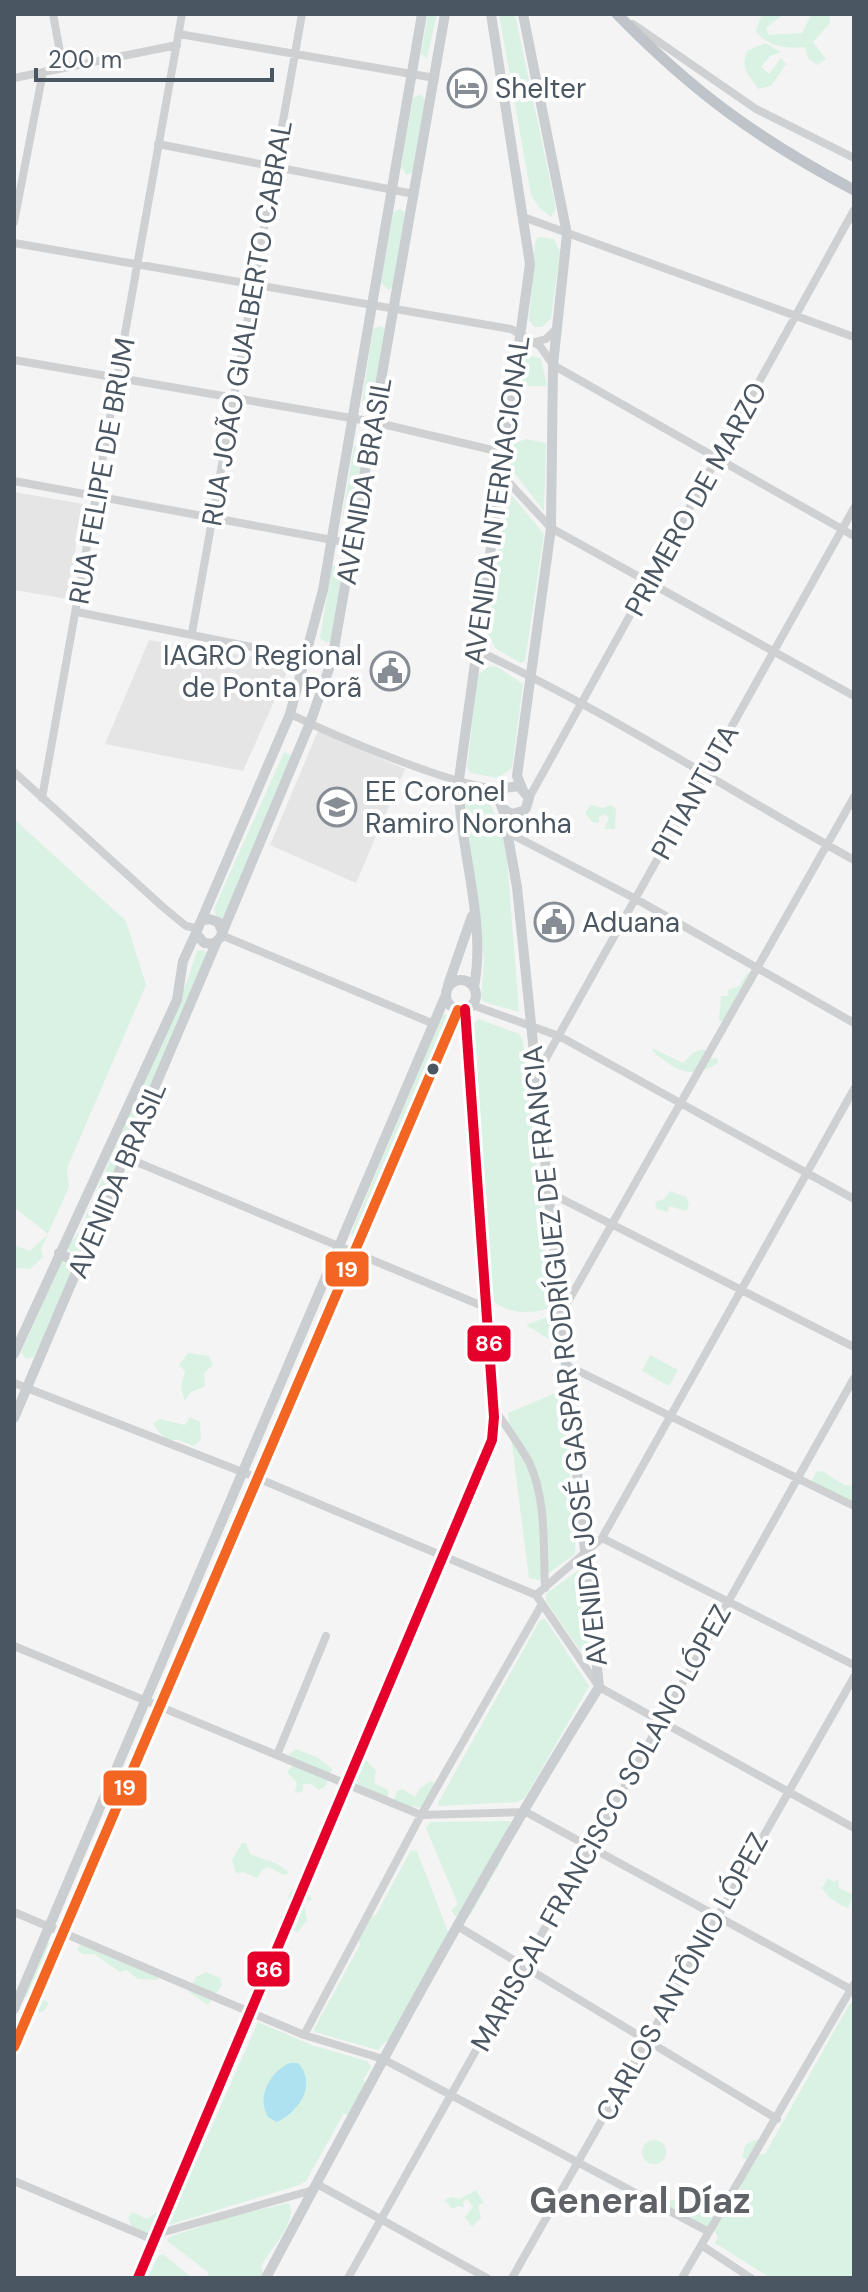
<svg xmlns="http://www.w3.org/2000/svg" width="868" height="2292" font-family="'DM Sans',sans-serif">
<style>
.education{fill:#e6e5e6}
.green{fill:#d9f2e3}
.water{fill:#aee2f0}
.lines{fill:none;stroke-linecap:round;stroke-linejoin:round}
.minor{stroke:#ced0d2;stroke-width:8}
.major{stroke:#caced1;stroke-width:10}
.highway{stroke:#bec4c9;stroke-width:11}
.bus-1-casing{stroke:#fff;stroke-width:16}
.bus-2-casing{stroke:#fff;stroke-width:16}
.bus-1{stroke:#f26522;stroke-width:10}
.bus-2{stroke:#e4002b;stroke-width:10}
.bus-dot{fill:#4a5661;stroke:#fff;stroke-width:3}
.labels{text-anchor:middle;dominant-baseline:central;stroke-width:8;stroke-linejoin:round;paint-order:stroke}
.poi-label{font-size:28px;fill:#4a5661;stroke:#fff;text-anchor:start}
.street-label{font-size:28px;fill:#4a5661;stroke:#fff}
.district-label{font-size:36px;font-weight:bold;fill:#5f6368;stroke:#fff}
.line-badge{stroke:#fff;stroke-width:3}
.badge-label{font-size:22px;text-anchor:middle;font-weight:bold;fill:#fff}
</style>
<rect width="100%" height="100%" fill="#f4f4f4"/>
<path class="education" d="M14,492l69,12 -16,95 -53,-9z
M149,640l142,23 -48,108 -138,-27z
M318,731l87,38 -49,114 -86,-38z"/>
<path class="green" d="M428,14h9l-10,44 -6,-4z
M499,14h16l41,195 -5,8 -12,-10 -8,-12z
M762,14l19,2 -15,12 3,7 33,-2 9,-18 19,-1v9l-17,19 13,17 -9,6 -9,-7 -3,-11c-18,2 -39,-1 -49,-16z
M765,43l16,9 -11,4 -9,11 8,7 12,-16 5,6 -15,22 -13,3c-9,-16 -18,-19 -11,-38z
M420,94l5,5 -10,72 -8,4 -6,-8 12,-69z
M400,209l5,4 -12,75 -5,2 -7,-8 12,-69z
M538,237l16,2 6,13 -9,66 -9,9h-8l-5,-7 6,-78z
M380,326l6,3 -10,73 -8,4 -6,-5 11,-72z
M530,355l11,4 6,27h-19l-8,-5 4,-21z
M526,439l20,4 -2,68 -35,-45 4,-22z
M361,443l5,3 -17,77 -7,-5 12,-72z
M508,491l36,43 -19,127 -4,2 -26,-15 -9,-19z
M339,563l5,3 -10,73 -7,4 -7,-5 12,-72z
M496,666l27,18 -11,84 -14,10 -28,-5 -3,-6 11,-92 10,-8z
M284,752l12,5 -72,164 -7,-2 -3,-10z
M467,787l23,15 16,44 13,166 -35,-10 -3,-5 3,-36 -20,-167z
M591,805l12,3 8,-3 5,4 -1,20h-11l5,-11 -4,-4 -6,3v6l-7,-1 -7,-9z
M14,819l112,102 20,64 -79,183 2,19 -28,62 2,8 -13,12 -16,-1v-23l16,6 18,-17 -34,-27z
M204,950l3,3 -126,302 -6,3 -8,-11 12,-15 108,-251 10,-30z
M748,972l8,7 -4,7 -10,5 -19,30h-4l2,-25h7v-6l11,-4z
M443,1014l5,2 -95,221 -2,-4z
M479,1019l40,15 4,7 23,213h4l9,49c-18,12 -50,13 -67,-3l-18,-277z
M652,1048l31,15 11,-11 10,-3 5,10 8,-1 1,5c-21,13 -34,12 -53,-2 -6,-5 -10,-5 -13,-13z
M670,1191l16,6 3,8 -3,6 -17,-5 -1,6 -11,-3 -2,-7 9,-3z
M62,1260l11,8 -39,89 -7,2 -6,-6z
M553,1315l3,27 -1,1 -29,-18z
M188,1353l21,3 4,9 -9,8 1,13 -15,7 -5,8 -4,-14 4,-16 -6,-6z
M650,1355l28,15 -9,16 -27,-15z
M561,1391l13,121 5,3 2,13 -5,4 -1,22 -36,26 -10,-2 -21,-165z
M190,1417l10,5 1,17 -7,7 -15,-6h-13l-13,-16 6,-5 26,6z
M822,1471l22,14 10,1v18l-43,-21 5,-11z
M580,1569l10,92 -2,1 -42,-61v-7z
M545,1619l44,67 -64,112 -8,4 -78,4 -1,-3 102,-183z
M296,1749l21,8 15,12 -6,17 -7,4 -8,-6h-8v7l-5,2 -3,-2 2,-8 -10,-11 6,-7 -4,-11z
M362,1757l14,13 -2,13 14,7v8l-29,-13 -6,-8z
M431,1781l4,3 -12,24 -30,-5 4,-12 5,-2 13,8 5,-9z
M510,1821l-9,40 -30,53 -16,2 -4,-6 7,-6 -32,-76 4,-6z
M242,1843h4l4,11 28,10 11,9 -6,2 -14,-8 -6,2 -6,9 -13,-6 -8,1 -4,-13z
M411,1850l6,1 31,81 -5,9 4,4 -28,39 -18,54 -15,3 -8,9 -63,-18 -1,-3 46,-84 -3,-16 13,-13 6,-1z
M828,1878l6,4 4,-3 1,9 14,7 -5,13c-9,-3 -21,-11 -26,-20z
M295,1886h6l11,13 -3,3 -6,-3 4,21 -10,13 -17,-16 11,-9 -3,-12z
M51,1942l-2,37 -10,18 10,6 -5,8 -6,1 -3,-9 -12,-7 22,-52z
M83,1942l73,31 2,7 -20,-1 -12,-9 -6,2 -26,-18h-12l-5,-5z
M206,1972l14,6 2,7 -14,20 -19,-13 7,-15z
M850,2003l4,2v268l-3,5h-80l-56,-35 3,-6 -5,-8 -51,-23v-3c26,-14 43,34 73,1l-2,-6 6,-8 9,-29 -6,-4 4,-13 11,-5 4,5 -2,10h6z
M258,2022l56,24 53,15 4,6 -8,12 5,7 -20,29 -4,-2 -38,68 -7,4 -127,39 -14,7 -6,-6 -3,9 -17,-7 -4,-9 4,-6 15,7 13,-9 12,6z
M642 2152a12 12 0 1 1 24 0a12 12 0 1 1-24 0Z
M476,2190l8,13 -6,2 3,13 -9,9 -7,-10 8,-10 -6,-8 -4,3 1,6 -6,-2 -6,3 -7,-9 5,-3 10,2z
M289,2203c9,20 -18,44 -28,64l5,11h-57l-1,-6 -41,-31 2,-4 63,-21z
M163,2254l29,24h-44l10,-22z"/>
<path class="water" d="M290,2063h8c20,22 0,49 -21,59l-9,-5c-12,-21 2,-45 22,-54z"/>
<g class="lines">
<path class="minor" d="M53,14l10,54
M633,24l123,85 98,49
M179,34l256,44
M14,78l163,-33
M158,144l256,50
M526,218l328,119
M14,222l29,-150
M14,243l497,86 29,17 13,19 301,171
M535,342l11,-3 9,-9
M14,360l360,62 131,31
M501,474l50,54 303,168
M14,481l340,63
M77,612l230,46
M192,633l110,-619
M476,650c131,61 252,140 378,210
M290,714c39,19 178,80 215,74
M14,772l149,135 23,19 10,2
M42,798l140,-784
M529,798l325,-588
M509,833l127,66 218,124
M221,935l213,89
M472,1005l87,31 295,163
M536,1076l318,-568
M854,1089l-252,449 -66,57 63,92 255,141
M127,1158l358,149
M548,1192l306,155
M561,1314l293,-517
M566,1365l288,141
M14,1383l236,92 286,120
M494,1409c12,17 25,35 35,53 18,38 14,85 16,126
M602,1538l252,127
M14,1646l407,169 105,-3 328,179
M277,1755l49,-119
M14,1912l290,123 79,24 326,173
M459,1927l318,192
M304,2035l117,-220 121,-211
M14,2181l140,59
M317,2184l170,94
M157,2234l156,-44
M701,2245l50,33
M348,2278l506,-900
M512,2278l342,-601
M682,2278l172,-294"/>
<path class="major" d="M522,788l-5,-12 34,-248 2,-163 14,-131 -44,-220
M509,828l17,-20 3,-10 -10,-12 -14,2 -6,11 3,9 9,6 12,-3
M201,921l89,-207 33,-124 99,-576
M222,931l-4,-9 -9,-3 -8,2 -5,12 8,10 9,1 7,-6 90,-215 22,-63 113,-646
M446 995a15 15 0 1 1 30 0a15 15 0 1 1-30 0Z
M448,985l24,-69
M474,987c13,-69 -16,-139 -15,-208l71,-515 -39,-250
M59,1253l22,12
M14,1354l163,-354 6,-39 13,-28
M14,1418l203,-477
M14,2009l431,-1012
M14,2047l444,-1037
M138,2278l354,-838 2,-23 -29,-408
M266,2278c106,-199 213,-400 333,-591l-82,-800 -14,-78"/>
<path class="highway" d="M617,14c76,78 141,125 237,176"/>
<g class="bus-1-casing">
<path id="bus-1" d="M14,2047l444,-1037"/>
</g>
<g class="bus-2-casing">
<path id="bus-2" d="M138,2278l354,-838 2,-23 -29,-408"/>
</g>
<use href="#bus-1" class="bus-1"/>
<use href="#bus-2" class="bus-2"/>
</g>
<defs>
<g id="hotel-ring" transform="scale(2)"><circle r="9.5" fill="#fff" stroke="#868d94" stroke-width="1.5"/><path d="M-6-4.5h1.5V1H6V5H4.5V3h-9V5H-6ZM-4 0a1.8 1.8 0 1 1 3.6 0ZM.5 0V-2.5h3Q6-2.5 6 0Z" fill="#868d94"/></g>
<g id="civic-ring" transform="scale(2)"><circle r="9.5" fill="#fff" stroke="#868d94" stroke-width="1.5"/><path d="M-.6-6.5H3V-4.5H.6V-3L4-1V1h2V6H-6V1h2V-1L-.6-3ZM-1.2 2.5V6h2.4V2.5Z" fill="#868d94"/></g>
<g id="school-ring" transform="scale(2)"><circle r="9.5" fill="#fff" stroke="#868d94" stroke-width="1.5"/><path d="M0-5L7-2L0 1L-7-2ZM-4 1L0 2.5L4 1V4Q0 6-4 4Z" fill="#868d94"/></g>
</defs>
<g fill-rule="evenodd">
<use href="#hotel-ring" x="467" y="88"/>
<use href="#civic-ring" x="390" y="671"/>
<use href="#school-ring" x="337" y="807"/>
<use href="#civic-ring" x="554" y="922"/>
</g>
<circle class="bus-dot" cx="433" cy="1069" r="7"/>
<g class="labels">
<g class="poi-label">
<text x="495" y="88">Shelter</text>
<text x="362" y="655" text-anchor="end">IAGRO Regional<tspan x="362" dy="32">de Ponta Porã</tspan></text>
<text x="365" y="791">EE Coronel<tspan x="365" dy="32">Ramiro Noronha</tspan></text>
<text x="582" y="922">Aduana</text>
</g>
<g class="street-label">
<text transform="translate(247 323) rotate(-80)">RUA JOÃO GUALBERTO CABRAL</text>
<text transform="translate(102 471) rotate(-80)">RUA FELIPE DE BRUM</text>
<text transform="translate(364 481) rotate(-80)">AVENIDA BRASIL</text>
<text transform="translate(696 499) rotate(-61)">PRIMERO DE MARZO</text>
<text transform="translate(497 500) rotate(-82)">AVENIDA INTERNACIONAL</text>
<text transform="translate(695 792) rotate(-61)">PITIANTUTA</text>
<text transform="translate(117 1180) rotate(-67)">AVENIDA BRASIL</text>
<text transform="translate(565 1356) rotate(-96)">AVENIDA JOSÉ GASPAR RODRÍGUEZ DE FRANCIA</text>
<text transform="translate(601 1828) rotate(-61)">MARISCAL FRANCISCO SOLANO LÓPEZ</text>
<text transform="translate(682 1977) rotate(-61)">CARLOS ANTÔNIO LÓPEZ</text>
</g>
<g class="district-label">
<text x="640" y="2200">General Díaz</text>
</g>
</g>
<g class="line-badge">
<rect x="324" y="1250" width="46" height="38" rx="8" fill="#f26522"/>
<rect x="466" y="1324" width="46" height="39" rx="8" fill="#e4002b"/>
<rect x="102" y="1769" width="46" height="38" rx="8" fill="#f26522"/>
<rect x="246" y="1950" width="45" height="38" rx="8" fill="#e4002b"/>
</g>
<g class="badge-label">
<text x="347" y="1277">19</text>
<text x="489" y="1351">86</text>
<text x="125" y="1795">19</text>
<text x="269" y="1977">86</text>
</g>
<rect width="868" height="2292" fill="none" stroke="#4a5661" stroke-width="32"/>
<path d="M36 68v12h236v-12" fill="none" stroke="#4a5661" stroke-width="4"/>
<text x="48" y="68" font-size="24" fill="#4a5661" stroke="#ffffff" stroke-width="6" paint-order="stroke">200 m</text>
</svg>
